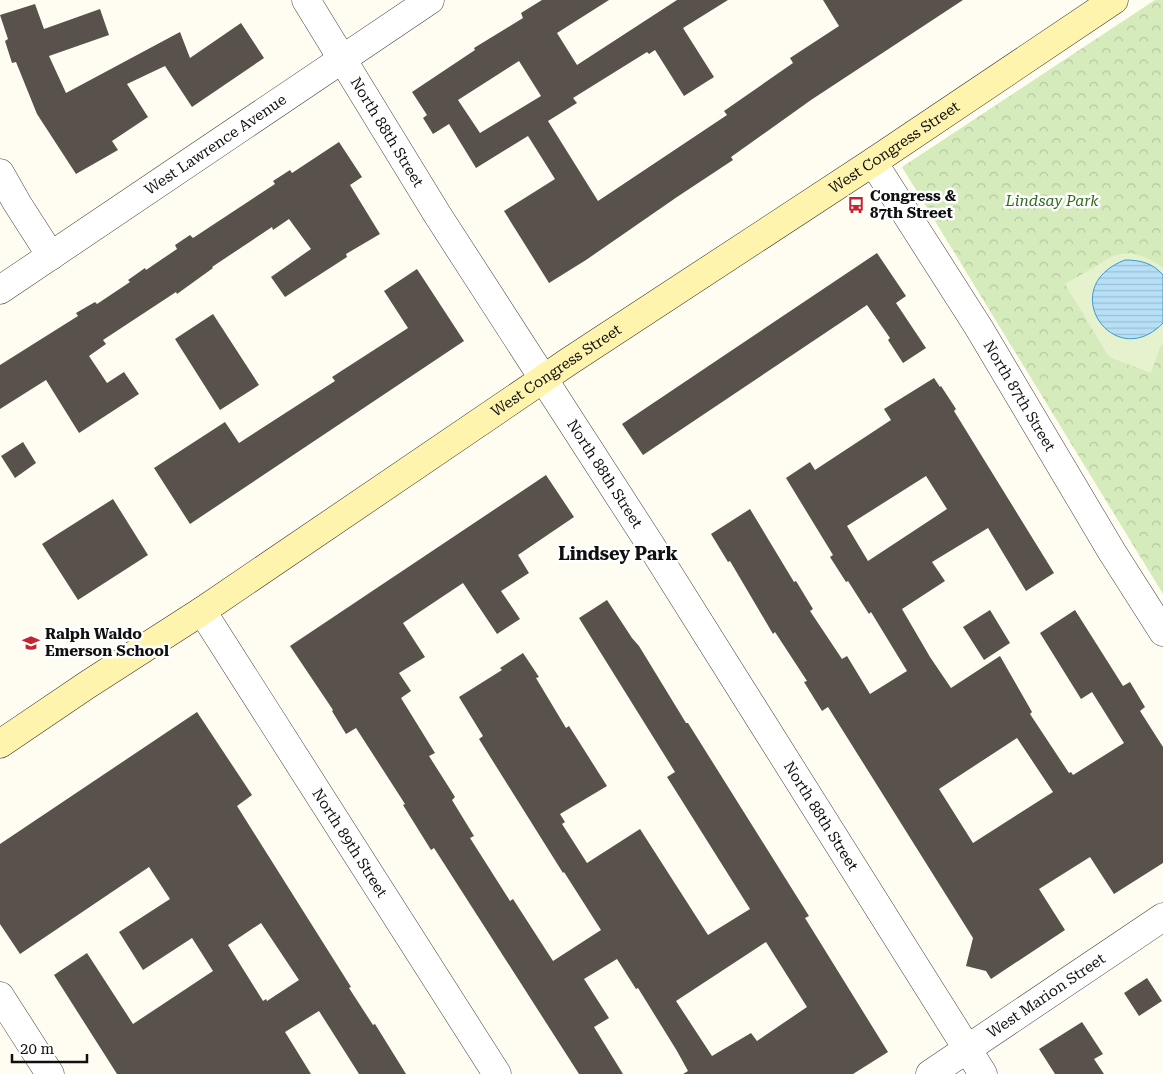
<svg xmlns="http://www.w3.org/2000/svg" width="1163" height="1074" font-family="'Roboto Serif',serif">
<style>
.park{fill:url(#park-crowns)}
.pitch{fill:#e6f2cd}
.water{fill:url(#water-rules);stroke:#3d98cf}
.building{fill:#59514c;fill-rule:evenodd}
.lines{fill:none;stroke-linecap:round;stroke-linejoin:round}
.street-casing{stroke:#434343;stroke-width:29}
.secondary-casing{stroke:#323232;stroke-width:29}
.street{stroke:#fff;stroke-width:28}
.secondary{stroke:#fff4ad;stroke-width:28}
.labels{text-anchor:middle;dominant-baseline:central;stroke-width:5;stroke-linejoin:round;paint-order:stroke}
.street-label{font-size:15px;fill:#101010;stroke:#fff}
.poi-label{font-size:15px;font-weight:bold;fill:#101010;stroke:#fff;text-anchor:start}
.park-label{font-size:15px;font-style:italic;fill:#2f691e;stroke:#fff}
.quarter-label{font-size:18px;font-weight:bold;fill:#101010;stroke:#fff}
</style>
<defs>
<pattern id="park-crowns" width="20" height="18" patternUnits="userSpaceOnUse" patternTransform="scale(1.25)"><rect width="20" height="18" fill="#d5ebbb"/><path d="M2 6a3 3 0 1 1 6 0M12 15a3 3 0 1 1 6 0" fill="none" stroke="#b6c8a0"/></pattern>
<pattern id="water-rules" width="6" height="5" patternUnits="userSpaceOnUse" patternTransform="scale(1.25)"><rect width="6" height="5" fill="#b7e0f7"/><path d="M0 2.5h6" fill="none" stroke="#9cbfd3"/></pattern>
</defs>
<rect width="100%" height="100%" fill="#fffcf2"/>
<path class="park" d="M1155,0h8v594l-261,-427z"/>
<path class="pitch" d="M1131,253c13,3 22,7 32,15v77h-2l-10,28 -42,-16 -44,-73 50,-29z"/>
<path class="water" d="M1125,260c15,0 28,3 38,15v48c-49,51 -109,-36 -38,-63z"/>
<path class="building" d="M542,0h67l-52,33 20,32 100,-65h51l-45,28 31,49 -30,19 -29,-46 -6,4 -2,-2 -74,46 4,5 -29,18 50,80 129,-86 -3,-4 69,-48 -3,-5 49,-32 -16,-26h140l-152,100 -80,57 2,3 -56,37 -91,63 -37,23 -45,-72 51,-32 -27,-43 -52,32 -27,-44 -16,10 -10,-16 4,-3 -15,-23 63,-42 -1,-2 49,-30 -2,-5zM519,61l22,35 -61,37 -22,-33z
M35,4l9,25 56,-20 9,26 -60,21 17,37 114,-61 10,26 51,-35 23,35 -72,49 -27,-41 -38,18 21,33 -36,24 6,9 -42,24 -39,-60 -21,-52 -4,1 -7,-22 3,-2 -8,-24z
M339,142l23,35 -12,8 30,49 -34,20 1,3 -62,40 -14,-20 40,-28 -22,-30 -16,11 -1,-3 -60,40 1,1 -36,26 -1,-2 -73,48 3,4 -17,12 18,27 17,-11 15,22 -60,39 -33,-53 -46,29v-44l78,-49 -2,-3 19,-11 2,2 33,-22 -2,-2 17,-12 1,2 31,-21 -2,-4 15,-10 3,3 82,-54 -2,-3 17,-11 2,3z
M877,253l29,43 -10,7 30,45 -23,15 -15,-23 2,-2 -23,-33 -224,150 -21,-31z
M417,269l47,72 -274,183 -36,-56 71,-46 14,21 96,-62 -3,-4 76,-49 -24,-37z
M213,314l46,71 -39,25 -45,-71z
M934,378l6,9 1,-1 15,23 -2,2 100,162 -28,18 -38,-63 -56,34 13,19 -43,28 28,48 21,31 49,-32 32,56 -2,2 39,59 2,-1 2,3 51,-32 -32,-51 -11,7 -41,-66 35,-23 48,76 7,-4 15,25 -5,4 23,36v116l-49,31 -24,-37 -51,32 26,41 -74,49 -5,-8 -20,-5 7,-28 -145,-231 -6,4 -18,-29 3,-1 -32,-49 -2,2 -43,-73 -2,1 -17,-28 39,-25 44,73 2,-1 17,28 -3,2 32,48 5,-3 23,38 37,-23 -36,-59 -2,2 -21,-33 -2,1 -16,-25 3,-2 -47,-77 24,-16 5,8 76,-50 -7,-11zM926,476l21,33 -79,52 -21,-35zM1017,738l36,54 -80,51 -34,-54z
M23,442l13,21 -21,15 -14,-22z
M546,475l28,42 -56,38 11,18 -28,18 19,28 -23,15 -34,-51 -60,40 22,34 -26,16 12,18 -10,7 34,55 -6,3 26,41 -3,3 22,36 -4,2 40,63 3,-2 40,62 48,-31 -37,-58 -1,1 -84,-134 4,-3 -24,-39 43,-27 -2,-2 23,-15 16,24 -3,1 30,50 3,-2 38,60 -47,28 5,8 -3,2 25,39 53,-34 68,106 42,-26 -83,-132 8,-5 -96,-154 28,-18 25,38 7,8 47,77h2l121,193 -4,2 83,134 -35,22h-170l5,-3 -11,-20 -39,-63 -2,1 -19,-30 -33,20 25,39 -15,9 29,47h-44l-145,-226 -3,2 -28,-45 2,-1 -49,-76 -10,6 -14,-23 1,-1 -43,-64zM766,942l41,65 -50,34 -6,-8 -39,23 -36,-55z
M113,499l35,56 -70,45 -36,-56z
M990,610l20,33 -26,17 -21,-33z
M197,712l55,83 -15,11 114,181 -2,1 24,37 2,-1 31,50h-47l-40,-63 -34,21 26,42h-194l-63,-99 33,-22 46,71 80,-53 -21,-33 -49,32 -24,-38 51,-33 -21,-32 -129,87 -20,-30v-80zM261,923l38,57 -32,21 -1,-2 -3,2 -35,-56z
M1147,978l15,23 -23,15 -15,-23z
M1082,1022l21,32 -9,5 10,15h-49l-16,-25z"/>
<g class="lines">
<g class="street-casing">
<g id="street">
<path id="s1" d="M306,0l131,214 213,330 333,530"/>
<path id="s2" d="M873,162l106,166 133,224 51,80"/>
<path d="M0,173l17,30 34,53"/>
<path id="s3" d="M0,290l430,-290"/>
<path id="s4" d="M202,611l295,463"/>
<path d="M0,996l50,78"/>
<path id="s5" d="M930,1074l233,-157"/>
</g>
</g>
<g class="secondary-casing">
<g id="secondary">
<path id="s6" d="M0,744l87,-59 115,-74 366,-249 305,-200 241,-162"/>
</g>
</g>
<use href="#street" class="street"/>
<use href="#secondary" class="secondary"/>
</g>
<defs>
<g id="bus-bare" transform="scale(1.35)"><path d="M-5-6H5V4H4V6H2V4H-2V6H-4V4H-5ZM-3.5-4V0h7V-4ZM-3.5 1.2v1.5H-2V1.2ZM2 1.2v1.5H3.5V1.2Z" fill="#c22530" stroke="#fff" stroke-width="2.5" paint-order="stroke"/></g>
<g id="school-bare" transform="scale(1.35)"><path d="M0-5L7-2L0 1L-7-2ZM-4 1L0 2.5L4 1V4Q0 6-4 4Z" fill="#c22530" stroke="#fff" stroke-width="2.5" paint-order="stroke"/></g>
</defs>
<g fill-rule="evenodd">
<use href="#bus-bare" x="856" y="205"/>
<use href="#school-bare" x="31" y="643"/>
</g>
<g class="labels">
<g class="street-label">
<text stroke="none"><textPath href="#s1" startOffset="155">North 88th Street</textPath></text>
<text stroke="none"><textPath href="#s3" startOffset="260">West Lawrence Avenue</textPath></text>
<text stroke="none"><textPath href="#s6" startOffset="1075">West Congress Street</textPath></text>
<text stroke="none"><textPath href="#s6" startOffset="670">West Congress Street</textPath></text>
<text stroke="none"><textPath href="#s2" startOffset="276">North 87th Street</textPath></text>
<text stroke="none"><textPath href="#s1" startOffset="560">North 88th Street</textPath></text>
<text stroke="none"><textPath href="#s1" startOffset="965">North 88th Street</textPath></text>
<text stroke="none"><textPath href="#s4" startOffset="275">North 89th Street</textPath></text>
<text stroke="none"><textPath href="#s5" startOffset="140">West Marion Street</textPath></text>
</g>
<g class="poi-label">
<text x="870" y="196">Congress &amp;<tspan x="870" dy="17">87th Street</tspan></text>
<text x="45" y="634">Ralph Waldo<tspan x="45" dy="17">Emerson School</tspan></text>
</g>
<g class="park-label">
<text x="1052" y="201">Lindsay Park</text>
</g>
<g class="quarter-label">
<text x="618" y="553">Lindsey Park</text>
</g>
</g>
<path d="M12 1054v8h75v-8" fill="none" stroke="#101010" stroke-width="2.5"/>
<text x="20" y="1054" font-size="15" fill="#101010" stroke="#ffffff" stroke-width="4" paint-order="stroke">20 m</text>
</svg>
